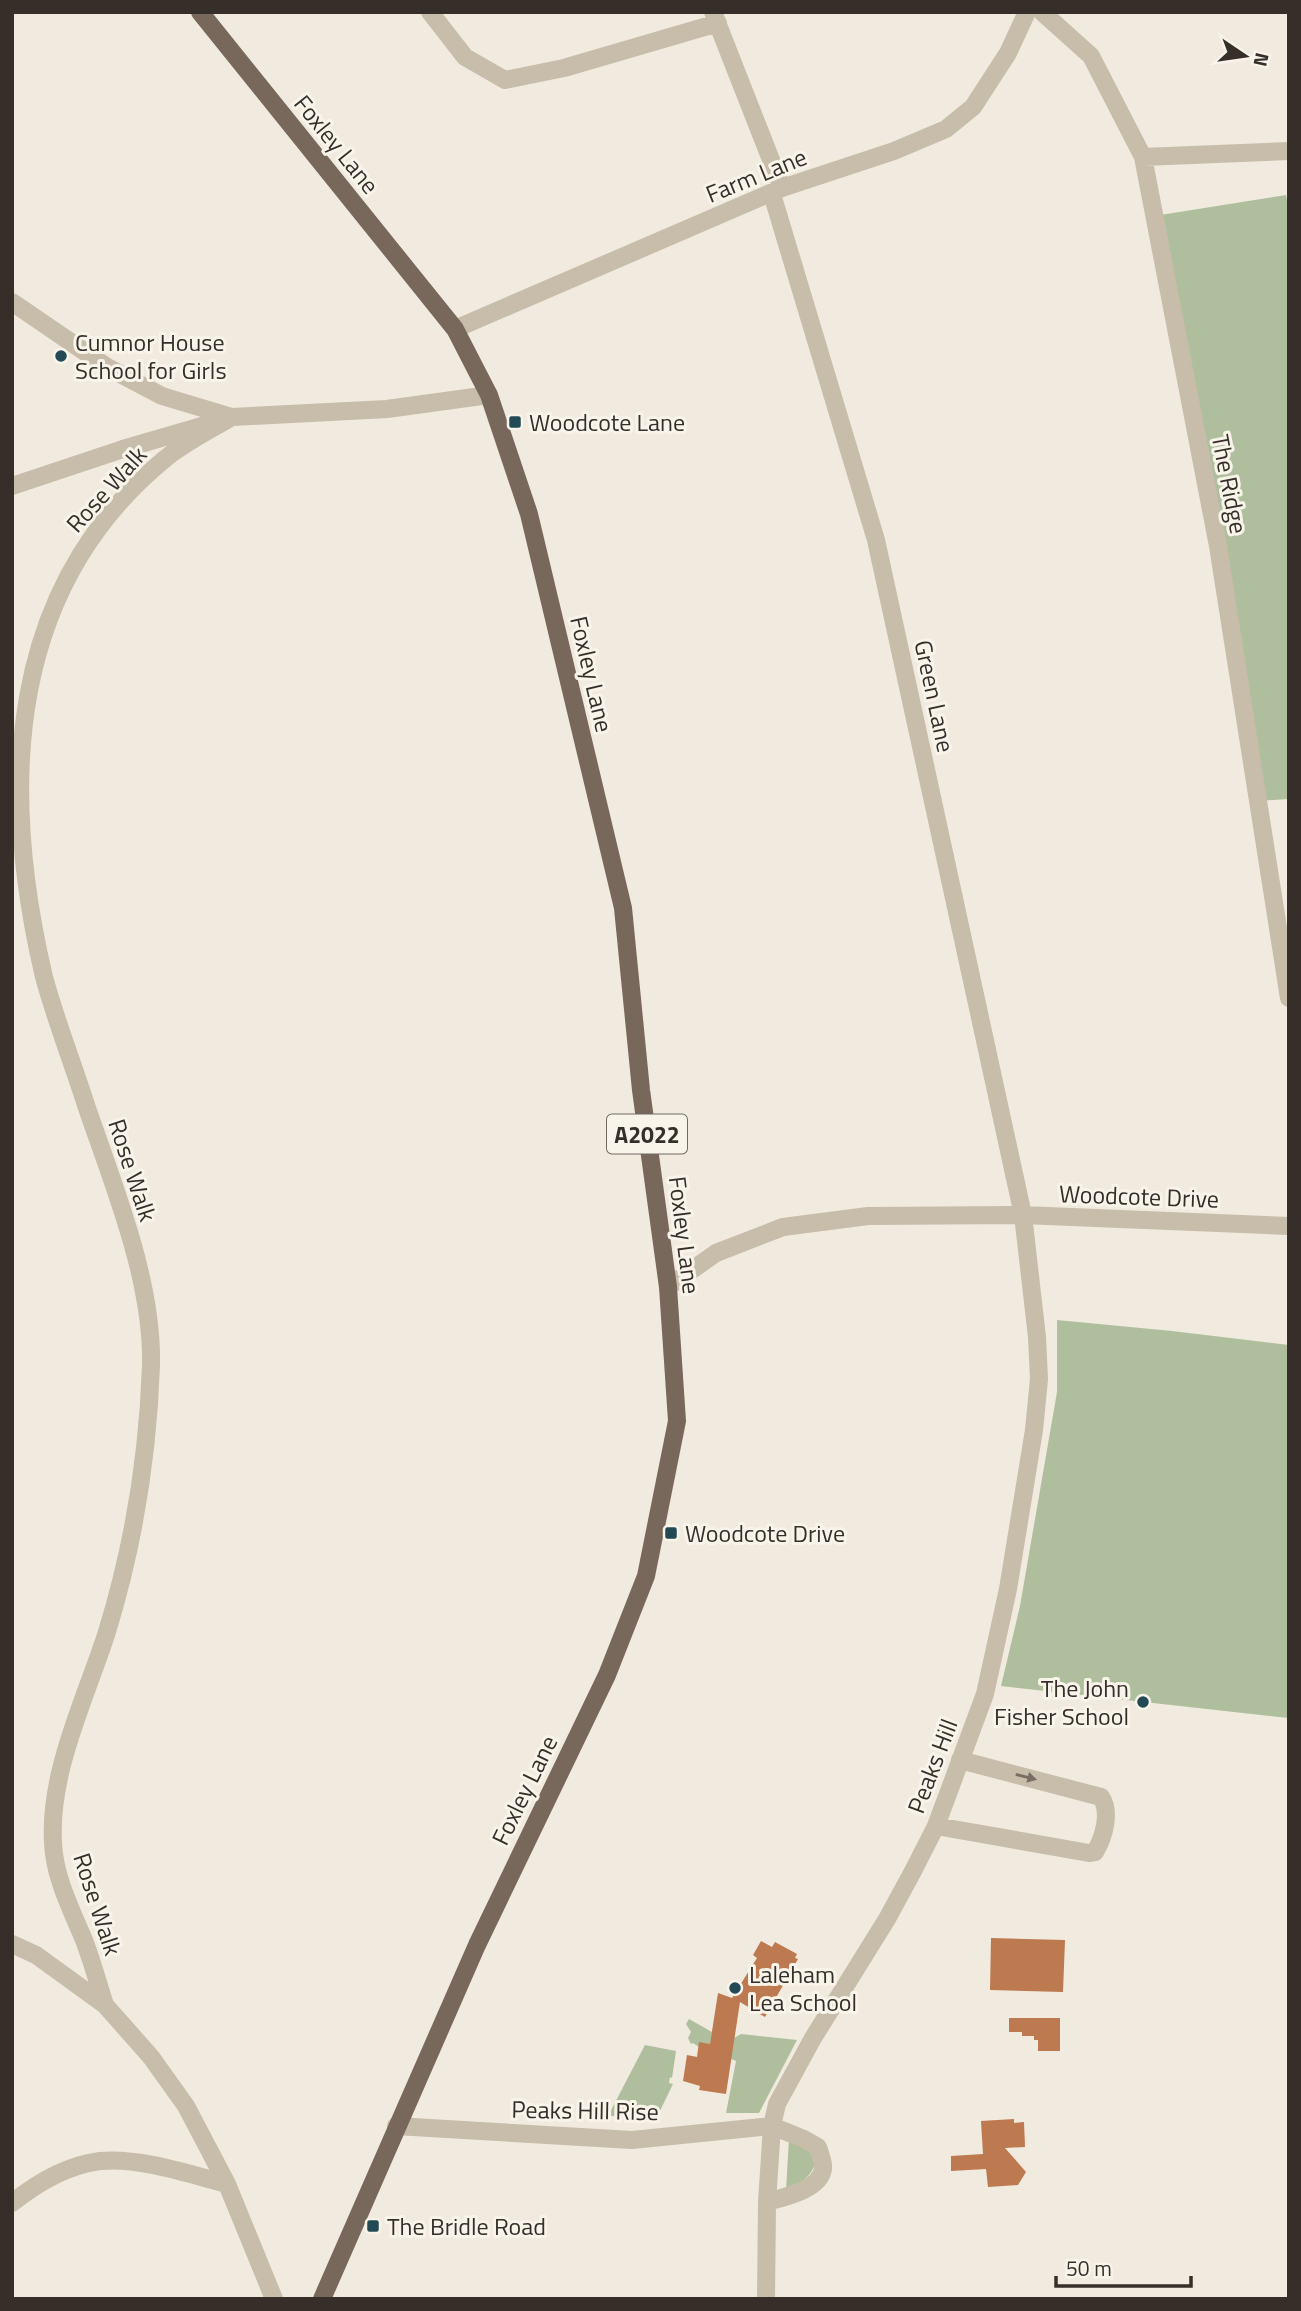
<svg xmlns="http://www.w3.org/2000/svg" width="1301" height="2311" font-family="'Titillium Web',sans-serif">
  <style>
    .green { fill: #afbf9e }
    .building { fill: #bd794f }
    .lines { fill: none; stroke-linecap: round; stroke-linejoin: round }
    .minor { stroke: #c8bcaa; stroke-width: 18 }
    .major { stroke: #77685b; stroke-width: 18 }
    .oneway { fill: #786e63 }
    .poi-dot { fill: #224a54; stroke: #f8f4ea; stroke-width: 2.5 }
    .labels { text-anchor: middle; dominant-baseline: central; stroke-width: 6; stroke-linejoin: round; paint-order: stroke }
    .shield { fill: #f8f4ea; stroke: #706a63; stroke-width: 2 }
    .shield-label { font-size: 23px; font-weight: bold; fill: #362f29 }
    .street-label { font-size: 24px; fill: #362f29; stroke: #f8f4ea }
    .poi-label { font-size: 24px; fill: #362f29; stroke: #f8f4ea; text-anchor: start }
  </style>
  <rect width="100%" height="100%" fill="#f1eade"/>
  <path class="green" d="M1286,195L1289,212V799L1257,801L1154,216Z
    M1057,1320L1172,1331L1289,1345L1288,1718L1001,1686L1020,1606L1057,1392Z
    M689,2019L712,2032L710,2044L699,2047L693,2043L691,2044L688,2038L691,2032L686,2024Z
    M741,2034L797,2040L759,2113H726L736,2061L731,2059L734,2038Z
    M645,2045L676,2051L672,2078L670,2077L669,2083L673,2084L658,2115L608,2116Z
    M789,2138L817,2157C813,2176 803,2182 786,2191Z"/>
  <path class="building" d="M991,1938L1065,1940L1063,1992L990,1990Z
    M761,1941L772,1947L775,1942L797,1954L795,1958L798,1959L765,2017L740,2002L726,2094L699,2090L700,2086L683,2081L687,2055L697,2057L699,2042L710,2044L718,1993L732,1998L757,1958L753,1955Z
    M1009,2018H1060V2051H1038V2040H1034V2036H1022V2032H1009Z
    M1014,2119V2123L1024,2122L1025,2147L1005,2148L1026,2172L1018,2185L988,2187L986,2169L951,2171V2156L983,2154L981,2121Z"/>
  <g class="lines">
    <path class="minor" d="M430,12L465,57L505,80L564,68L718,23
      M713,12L782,188
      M1042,12L1091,56L1143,157L1218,546L1289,998
      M1143,157L1289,151
      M12,302L107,367L162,396L232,417L387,409L489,395
      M455,329L782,188L894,151L946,129L973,107L1008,53L1027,12
      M12,486L123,449L209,424
      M668,1287L716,1253L783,1227L868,1216L1023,1215L1289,1226
      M936,1826L1089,1853L1095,1852C1104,1837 1111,1812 1101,1797L960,1760
      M12,1944L36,1955L105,2005L151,2057L186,2106L227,2184L274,2299
      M105,2005C98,1983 92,1961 84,1940C71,1909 54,1876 53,1842C49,1773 85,1699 106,1635C133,1548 148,1456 151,1365C153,1281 114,1187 87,1108C73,1064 56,1021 44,977C0,790 5,589 166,458C186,442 210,430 232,417
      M396,2126L632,2140L772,2126L804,2139L818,2147C820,2154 824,2162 823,2169C820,2190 784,2197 767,2202
      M12,2203C37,2183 68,2165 100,2161C139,2157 189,2174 227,2184
      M766,2299L767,2202L772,2126L777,2104L813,2038L887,1919L912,1873L936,1826L985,1694L1008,1589L1034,1430L1039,1379L1037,1337L1023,1215L876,540L772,194"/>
    <path class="major" d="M200,12L455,329L489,395L529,514L623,908L641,1090L668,1287L677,1421L646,1576L607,1675L477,1945L322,2299"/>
  </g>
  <defs><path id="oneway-solid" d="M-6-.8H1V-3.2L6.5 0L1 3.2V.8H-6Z" transform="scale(1.75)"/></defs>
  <use class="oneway" href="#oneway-solid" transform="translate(1026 1777) rotate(14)"/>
  <g class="poi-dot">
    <circle cx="61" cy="356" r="7"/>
    <rect x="508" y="415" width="14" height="14" rx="3.5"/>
    <rect x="664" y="1526" width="14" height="14" rx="3.5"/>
    <circle cx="1143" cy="1702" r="7"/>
    <circle cx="735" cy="1988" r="7"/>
    <rect x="366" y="2219" width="14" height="14" rx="3.5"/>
  </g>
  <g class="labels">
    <rect class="shield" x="607" y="1114.5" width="80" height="39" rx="5"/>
    <g class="shield-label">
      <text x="647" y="1134">A2022</text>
    </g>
    <g class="street-label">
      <text transform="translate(337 144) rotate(51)">Foxley Lane</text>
      <text transform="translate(756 175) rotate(-22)">Farm Lane</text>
      <text transform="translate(1230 484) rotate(79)">The Ridge</text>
      <text transform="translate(106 489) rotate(-48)">Rose Walk</text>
      <text transform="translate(592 674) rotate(77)">Foxley Lane</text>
      <text transform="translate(935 696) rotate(78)">Green Lane</text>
      <text transform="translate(133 1170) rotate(72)">Rose Walk</text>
      <text transform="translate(1139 1196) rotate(2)">Woodcote Drive</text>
      <text transform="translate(685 1235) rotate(83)">Foxley Lane</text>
      <text transform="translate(932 1766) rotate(-69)">Peaks Hill</text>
      <text transform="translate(524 1790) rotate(-64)">Foxley Lane</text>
      <text transform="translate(98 1904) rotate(72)">Rose Walk</text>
      <text transform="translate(585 2110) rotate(1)">Peaks Hill Rise</text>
    </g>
    <g class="poi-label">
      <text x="75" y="342">Cumnor House<tspan x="75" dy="28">School for Girls</tspan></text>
      <text x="529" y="422">Woodcote Lane</text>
      <text x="685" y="1533">Woodcote Drive</text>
      <text x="1129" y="1688" text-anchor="end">The John<tspan x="1129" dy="28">Fisher School</tspan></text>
      <text x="749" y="1974">Laleham<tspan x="749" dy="28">Lea School</tspan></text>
      <text x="387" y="2226">The Bridle Road</text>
    </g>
  </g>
  <rect width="1301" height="2311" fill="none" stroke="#362f29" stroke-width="28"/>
  <g transform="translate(1245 56) rotate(103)" stroke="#f8f4ea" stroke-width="5" paint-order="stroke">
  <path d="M0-5L12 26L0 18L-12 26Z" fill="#362f29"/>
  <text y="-10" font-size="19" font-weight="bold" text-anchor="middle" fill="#362f29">N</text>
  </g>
  <path d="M1056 2276v10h135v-10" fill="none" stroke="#362f29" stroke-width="3.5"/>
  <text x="1066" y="2276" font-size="21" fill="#362f29" stroke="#f8f4ea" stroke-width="5" paint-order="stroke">50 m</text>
</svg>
